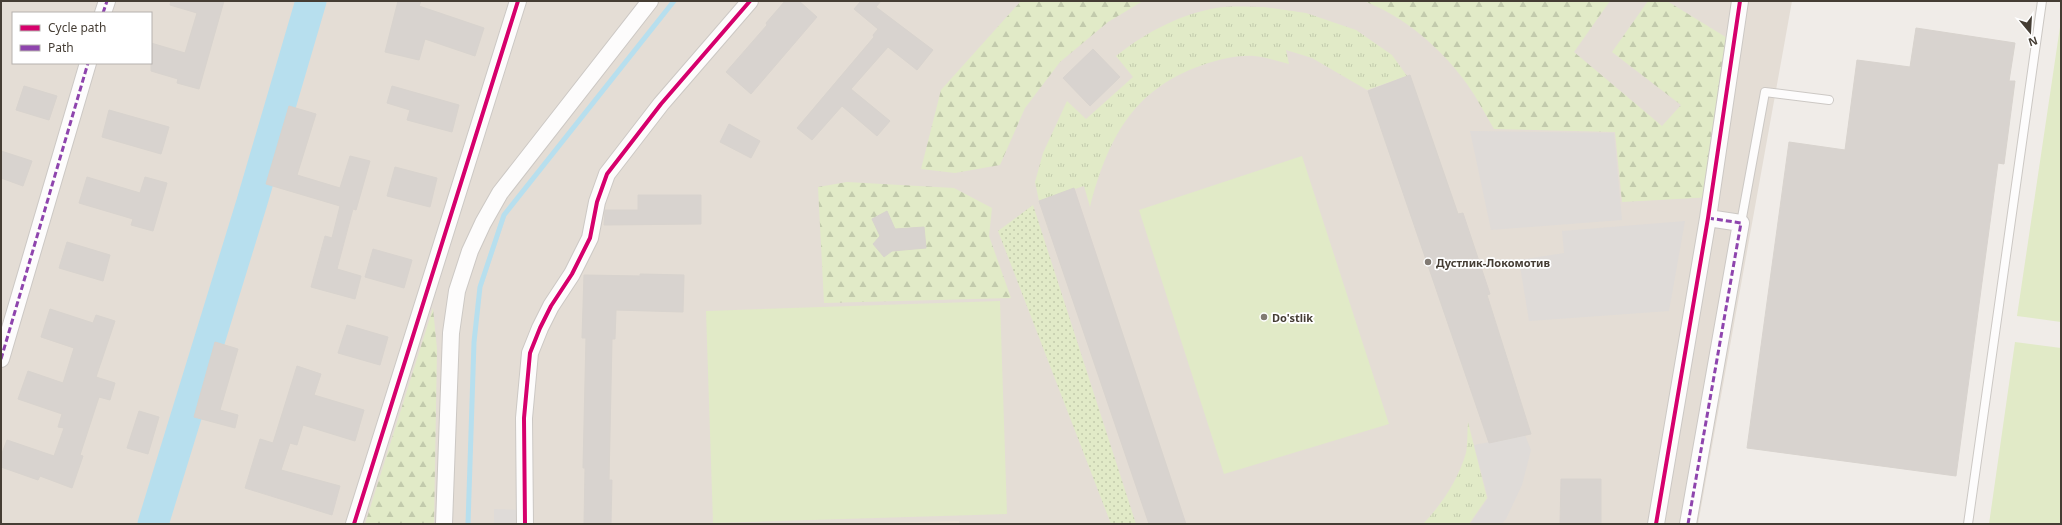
<svg xmlns="http://www.w3.org/2000/svg" width="2062" height="525" font-family="'Noto Sans',sans-serif">
  <style>
    .residential { fill: #e4ddd5; fill-rule: evenodd }
    .education { fill: #ebe2d7 }
    .grass { fill: url(#grass-tufts) }
    .forest { fill: url(#forest-firs) }
    .park { fill: url(#park-dots) }
    .pitch { fill: #e1eac7 }
    .parking { fill: #dfdbd8 }
    .lines { fill: none; stroke-linecap: round; stroke-linejoin: round }
    .stream { stroke: #b7dfee; stroke-width: 5 }
    .river { stroke: #b7dfee; stroke-width: 31 }
    .building { fill: #d8d3cf; stroke: #d8d3ce }
    .lane-casing { stroke: #ccc8c4; stroke-width: 10 }
    .street-casing { stroke: #ccc8c4; stroke-width: 18 }
    .lane { stroke: #fdfcfc; stroke-width: 8 }
    .street { stroke: #fdfcfc; stroke-width: 16 }
    .quiet { stroke: #8e44ad; stroke-width: 3; stroke-dasharray: 6 3; stroke-linecap: butt }
    .cycleway-casing { stroke: #fff; stroke-width: 6 }
    .cycleway { stroke: #d6006c; stroke-width: 4 }
    .poi-dot { fill: #817a73; stroke: #fff; stroke-width: 1.5 }
    .labels { text-anchor: middle; dominant-baseline: central; stroke-width: 3.5; stroke-linejoin: round; paint-order: stroke }
    .poi-label { font-size: 11px; font-weight: bold; fill: #453d34; stroke: #fff; text-anchor: start }
  </style>
  <defs>
    <pattern id="grass-tufts" width="24" height="20" patternUnits="userSpaceOnUse"><rect width="24" height="20" fill="#e1eac7"/><path d="M3 7l-1-3M5 7V3M7 7l1-3M15 17l-1-3M17 17v-4M19 17l1-3" fill="none" stroke="#c2caac"/></pattern>
    <pattern id="forest-firs" width="22" height="20" patternUnits="userSpaceOnUse"><rect width="22" height="20" fill="#e1eac7"/><path d="M5 1l3.5 6h-7zM16 11l3.5 6h-7z" fill="#c2caac"/></pattern>
    <pattern id="park-dots" width="8" height="8" patternUnits="userSpaceOnUse"><rect width="8" height="8" fill="#e1eac7"/><path d="M2 2h.1M6 6h.1" fill="none" stroke="#c2caac" stroke-width="1.8" stroke-linecap="round"/></pattern>
  </defs>
  <rect width="100%" height="100%" fill="#f0ece8"/>
  <path class="residential" d="M1,1H1792L1698,524H1ZM13,13H151V63H13Z"/>
  <path class="education" d="M959,521V524H839Z"/>
  <path class="grass" d="M1264,7L1306,13L1356,30L1392,55L1407,76L1367,90L1312,58L1286,50L1289,64C1278,61 1265,57 1254,56C1236,55 1217,60 1200,66C1132,90 1107,141 1090,207L1084,186L1039,201L1035,182L1043,153L1067,101L1086,119L1133,77L1116,56C1144,34 1176,16 1211,9C1228,5 1247,7 1264,7Z
    M1468,422L1487,498L1469,524H1423C1442,504 1458,480 1466,453C1468,443 1467,432 1468,422Z"/>
  <path class="forest" d="M1021,1H1143L1108,22L1060,62L1025,108L1000,165L955,173L921,169L941,90Z
    M1364,1H1610L1574,52L1662,126L1681,105L1612,52L1648,1H1667L1737,44L1714,197L1622,202L1615,132L1494,129C1485,114 1477,98 1467,84C1441,48 1405,17 1364,1Z
    M847,182L954,188L992,208L989,236L1011,298L824,303L818,187Z
    M433,308L437,349L434,524H365Z"/>
  <path class="park" d="M1033,205L1136,524H1111L998,231Z"/>
  <path class="pitch" d="M2060,27H2061V322L2017,316Z
    M1302,156L1389,424L1224,474L1139,210Z
    M1000,301L1007,514L713,523L706,311Z
    M2015,342L2061,348V524H1989Z"/>
  <path class="parking" d="M1470,131L1614,133L1622,220L1491,230Z
    M1685,221L1669,311L1529,321L1519,260L1564,253L1562,231Z
    M1525,435L1531,450L1522,485L1506,519L1502,524H1470L1488,498L1474,445Z
    M494,509L526,510L525,524H494Z"/>
  <g class="lines">
    <path class="stream" d="M468,524L474,342L480,287L504,215L674,1"/>
    <path class="river" d="M153,524L252,202L311,1"/>
  </g>
  <path class="building" d="M171,1H224L199,89L177,83L178,79L151,71V43L185,53L197,13L170,5Z
    M398,1H421L419,6L484,28L475,56L425,39L419,60L385,52Z
    M785,1H799L817,17L751,94L726,72L767,25L766,23Z
    M861,1H881L876,7L933,50L917,70L888,47L851,89L890,121L877,136L842,106L812,140L797,128L874,37L873,35L878,29L854,9Z
    M1916,28L2015,43L2009,81H2015L2004,164L1998,163L1956,476L1747,448L1789,142L1845,150L1857,60L1910,67Z
    M1093,49L1120,77L1090,106L1063,78Z
    M1410,75L1458,214L1463,213L1490,294L1487,295L1531,434L1489,443L1368,91Z
    M24,86L57,96L49,120L16,110Z
    M392,86L459,105L452,132L407,120L410,110L387,103Z
    M289,106L316,114L297,175L340,188L350,156L370,161L356,210L353,209L337,269L361,276L355,299L311,287L325,236L332,238L340,206L266,184Z
    M109,110L169,127L161,154L102,137Z
    M729,124L760,141L751,158L720,142Z
    M1,151L32,161L23,186L1,178Z
    M395,167L437,178L430,207L387,196Z
    M87,177L140,193L145,177L167,183L153,231L131,225L133,219L79,203Z
    M1074,188L1186,524H1149L1039,201Z
    M638,195H701V224L604,225L605,210H638Z
    M887,211L895,229L924,227L926,248L892,251L884,257L873,244L880,236L872,219Z
    M67,242L110,255L103,281L59,268Z
    M373,249L412,260L404,288L365,277Z
    M640,274L684,275L683,312L616,310L615,339H612L609,480H612L611,524H584L585,468H583L586,338H582L584,275L640,276Z
    M50,309L93,323L96,315L115,321L96,377L115,383L110,400L99,397L80,455L83,456L72,488L40,476L38,480L1,467V456L7,440L54,456L64,428L58,427L62,414L18,399L28,371L63,383L74,348L41,337Z
    M347,325L388,337L380,365L338,353Z
    M215,342L238,349L220,410L238,415L235,428L194,417Z
    M297,366L321,374L314,395L364,410L355,441L303,425L297,445L290,443L281,470L340,486L332,515L245,488L260,439L273,443Z
    M139,411L159,417L148,454L127,448Z
    M1561,479H1601V524H1560Z"/>
  <g class="lines">
    <g class="lane-casing">
      <path id="lane" d="M1741,223L1765,92L1829,100
        M1968,524L2042,1"/>
    </g>
    <g class="street-casing">
      <path id="street" d="M103,13L107,1
        M1,359L88,63
        M354,524L518,1
        M444,524L451,333L457,291L470,251L483,223L500,193L650,1
        M525,524L524,418L530,353L540,328L551,306L572,274L590,238L597,202L607,174L661,104L750,1
        M1656,524L1708,218L1740,1
        M1688,524L1741,223L1708,218"/>
    </g>
    <use href="#lane" class="lane"/>
    <use href="#street" class="street"/>
    <path class="quiet" d="M103,13L107,1
      M1,359L88,63
      M1688,524L1741,223L1708,218"/>
    <g class="cycleway-casing">
      <path id="cycleway" d="M354,524L518,1
        M525,524L524,418L530,353L540,328L551,306L572,274L590,238L597,202L607,174L661,104L750,1
        M1656,524L1708,218L1740,1"/>
    </g>
    <use href="#cycleway" class="cycleway"/>
  </g>
  <g class="poi-dot">
    <circle cx="1428" cy="262" r="4"/>
    <circle cx="1264" cy="317" r="4"/>
  </g>
  <g class="labels">
    <g class="poi-label">
      <text x="1436" y="262">Дустлик-Локомотив</text>
      <text x="1272" y="317">Do'stlik</text>
    </g>
  </g>
  <rect width="2062" height="525" fill="none" stroke="#453d34" stroke-width="4"/>
  <rect x="12" y="12" width="140" height="52" fill="#ffffff" stroke="#b5b1ae"/>
  <rect x="20" y="25" width="20" height="6" fill="#d6006c" stroke="#b5b1ae"/>
  <text x="48" y="32" font-size="12" fill="#453d34">Cycle path</text>
  <rect x="20" y="45" width="20" height="6" fill="#8e44ad" stroke="#b5b1ae"/>
  <text x="48" y="52" font-size="12" fill="#453d34">Path</text>
  <g transform="translate(2030 32) rotate(162)" stroke="#ffffff" stroke-width="3" paint-order="stroke">
  <path d="M0-3L7 15L0 10L-7 15Z" fill="#453d34"/>
  <text y="-6" font-size="11" font-weight="bold" text-anchor="middle" fill="#453d34">N</text>
  </g>
</svg>
